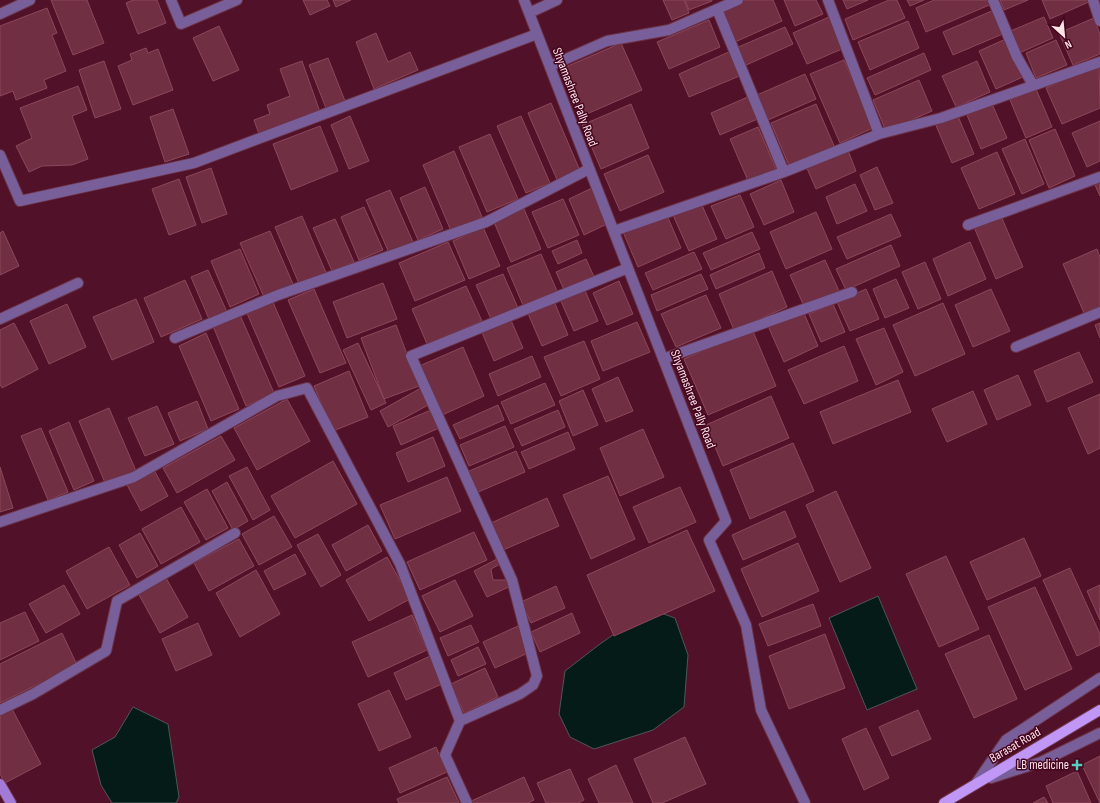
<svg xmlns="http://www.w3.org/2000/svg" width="1100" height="803" font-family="'Sofia Sans Condensed',sans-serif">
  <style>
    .water { fill: #051b18; stroke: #4f5756 }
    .building { fill: #702f43; stroke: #8d485b }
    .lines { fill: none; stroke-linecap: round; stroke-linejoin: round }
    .street-casing { stroke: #6c3347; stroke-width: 12 }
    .secondary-casing { stroke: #6c3347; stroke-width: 12 }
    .primary-casing { stroke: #6c3347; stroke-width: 12 }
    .street { stroke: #795f9a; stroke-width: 10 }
    .secondary { stroke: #a47ad8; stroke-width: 10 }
    .primary { stroke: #c096f7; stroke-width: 10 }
    .poi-dot { fill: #59cebe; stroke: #45051e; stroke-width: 1.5 }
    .labels { text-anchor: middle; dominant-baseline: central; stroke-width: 3; stroke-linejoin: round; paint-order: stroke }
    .street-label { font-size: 13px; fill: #fce3e8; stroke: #45051e }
    .poi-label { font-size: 13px; fill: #fce3e8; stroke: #45051e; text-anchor: end }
  </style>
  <rect width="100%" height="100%" fill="#511128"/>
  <path class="water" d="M878,596L917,689L867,710L829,618Z
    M650,609L675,618L688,655L684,707L653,730L594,749L570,737L559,714L565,671L600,644Z
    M133,707L168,724L179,797L176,803H112L101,785L92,750L115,737Z"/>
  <path class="building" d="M51,0H87L104,43L73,55Z
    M133,0H157L166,23L138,34L126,3Z
    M303,0H327L330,6L310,15Z
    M333,0H351L336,7Z
    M663,0H684L689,13L672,20Z
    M685,0H712V1L689,10Z
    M743,0H773L782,21L735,42L722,9Z
    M784,0H816L823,14L795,26Z
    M843,0H868L847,9Z
    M889,0H897L905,18L853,40L845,19Z
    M907,0H924L910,6Z
    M934,0H992L994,3L926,32L916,8Z
    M1000,0H1028L1004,10Z
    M1042,0H1091V1L1050,19Z
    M47,8L57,33L52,35L66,71L44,80L47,88L16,100L13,91L0,96V26Z
    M994,10L1005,33L953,55L943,32Z
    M829,17L842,49L807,64L793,33Z
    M1044,17L1053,38L1017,54L1008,32Z
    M1094,18L1100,34V54L1073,65L1059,33Z
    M709,20L720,47L669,69L657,42Z
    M908,21L919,48L870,70L858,42Z
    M219,26L239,70L213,81L193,38Z
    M785,27L793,44L744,66L736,48Z
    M376,33L388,62L410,52L418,70L374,89L356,42Z
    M1008,38L1025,76L996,89L979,51Z
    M1056,40L1067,65L1036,78L1026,53Z
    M621,43L642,90L582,116L561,69Z
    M146,48L148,53L158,49L173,90L133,105L118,66L132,60L130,54Z
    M731,51L742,75L689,97L679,74Z
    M924,53L931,70L875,95L867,78Z
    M328,58L345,101L326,108L309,65Z
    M844,60L873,128L840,143L810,74Z
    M104,61L121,109L95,118L79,70Z
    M302,61L320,112L259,134L254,120L270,114L267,105L290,96L280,69Z
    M977,61L990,92L956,107L942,76Z
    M1099,64L1100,108L1062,124L1046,88Z
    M805,74L816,99L768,120L757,95Z
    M919,80L932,111L886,131L873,100Z
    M78,86L87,110L72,116L88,159L72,165L42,166L29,172L16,146L32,138L20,108Z
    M1036,89L1052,127L1026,138L1010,100Z
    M750,96L760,118L720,135L711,113Z
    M551,103L581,173L558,182L528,113Z
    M631,104L649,148L601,169L582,125Z
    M816,104L835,148L790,168L771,123Z
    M992,104L1007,138L981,149L967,115Z
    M173,109L189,154L165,162L150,117Z
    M957,114L974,154L952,163L935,123Z
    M350,116L369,161L349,169L331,125Z
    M521,116L550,183L526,193L497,126Z
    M1100,121V161L1087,167L1072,133Z
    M320,126L338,171L291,190L273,144Z
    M758,127L777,171L749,183L730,139Z
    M1055,129L1075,176L1049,188L1029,140Z
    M490,134L518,199L487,212L459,147Z
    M1025,139L1044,184L1022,194L1002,149Z
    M847,148L856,171L816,189L806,166Z
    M454,151L482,217L451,231L423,165Z
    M997,152L1015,194L979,209L961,168Z
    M648,155L664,192L620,211L604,174Z
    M877,167L893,203L875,210L860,175Z
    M211,168L227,214L202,223L186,177Z
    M179,179L196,225L169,235L152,189Z
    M781,180L794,212L764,225L750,194Z
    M1100,183V196L1095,185Z
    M855,184L867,211L837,224L826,197Z
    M425,187L443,229L418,240L400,198Z
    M592,188L607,224L584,235L569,199Z
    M390,190L413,242L389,253L366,200Z
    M740,195L754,227L726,239L711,206Z
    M563,199L579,235L548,248L532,212Z
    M701,203L717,239L689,251L673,215Z
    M364,207L383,250L359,260L341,217Z
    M524,209L541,249L511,262L494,222Z
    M816,212L832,249L786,269L770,232Z
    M666,213L681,248L638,267L623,232Z
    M891,214L901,236L847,259L837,237Z
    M302,216L327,275L300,286L275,227Z
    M1001,216L1023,267L996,279L974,227Z
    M335,219L354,262L332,271L313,228Z
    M483,227L500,266L469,279L453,241Z
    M3,231L19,266L0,275V233Z
    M270,231L293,284L264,297L240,243Z
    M752,232L760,249L711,270L703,253Z
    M577,240L582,253L558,264L552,251Z
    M448,242L465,280L415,301L399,263Z
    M970,242L986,279L948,296L933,259Z
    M891,245L900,266L846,290L836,269Z
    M240,249L259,294L230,307L211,261Z
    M1097,249L1100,257V306L1084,313L1063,264Z
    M694,252L702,269L653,290L645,273Z
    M759,253L765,268L716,289L710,275Z
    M541,254L557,291L523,305L507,268Z
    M586,259L595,279L565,292L556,272Z
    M825,260L839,291L804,306L790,275Z
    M925,262L941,299L918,309L902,272Z
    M208,270L227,312L209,319L191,277Z
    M772,271L787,307L734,330L719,294Z
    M503,274L518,308L491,319L476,285Z
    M701,274L708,289L657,311L651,295Z
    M896,279L909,308L885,318L873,289Z
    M185,280L202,319L161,337L144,298Z
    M619,281L633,314L607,325L593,293Z
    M383,283L397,319L347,338L333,302Z
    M466,286L482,321L427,344L412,309Z
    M584,288L598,321L574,331L560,299Z
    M314,289L346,363L320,373L288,300Z
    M866,289L879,319L850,331L837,302Z
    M991,289L1010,331L973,347L955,305Z
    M706,295L721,328L676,347L661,314Z
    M136,299L154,342L112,360L93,317Z
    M553,299L568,335L542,346L527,311Z
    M272,300L305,376L279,387L246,311Z
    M943,303L965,354L915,376L893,325Z
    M67,304L86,347L49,364L30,321Z
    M833,304L845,332L821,342L809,314Z
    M803,311L818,346L784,362L768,326Z
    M240,315L274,393L246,406L213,326Z
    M510,318L523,348L494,361L481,330Z
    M637,322L650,352L603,371L591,341Z
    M14,323L38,369L2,388L0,384V330Z
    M1100,323V338L1095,325Z
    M396,325L419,386L384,399L361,338Z
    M884,328L903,372L876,385L856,339Z
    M752,329L776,386L708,415L684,359Z
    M206,333L239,409L211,421L179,346Z
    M584,341L600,379L561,396L544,357Z
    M358,343L386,403L371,410L343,350Z
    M844,346L858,381L804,404L788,370Z
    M463,347L484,396L438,417L417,367Z
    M1079,352L1093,382L1047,402L1034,371Z
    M532,356L541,377L498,396L489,374Z
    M349,371L368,417L333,431L314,386Z
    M1018,375L1031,405L997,420L984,390Z
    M618,377L633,411L606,422L592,389Z
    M898,380L911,412L833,444L820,412Z
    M545,383L555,405L511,424L501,402Z
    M421,388L430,404L388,427L380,411Z
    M583,390L598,425L573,436L559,401Z
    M973,391L987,424L947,442L932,409Z
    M1100,394V448L1088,454L1068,408Z
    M771,396L789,438L723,466L706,425Z
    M287,399L310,441L257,470L234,428Z
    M197,401L208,429L180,441L168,413Z
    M498,405L504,420L460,439L453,425Z
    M157,406L174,444L145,456L128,418Z
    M109,408L136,471L106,485L79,421Z
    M431,410L439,428L401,445L393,426Z
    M558,410L565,427L522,446L514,429Z
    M69,422L94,481L74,490L49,431Z
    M505,426L514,447L469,466L460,445Z
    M41,428L68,492L48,500L21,436Z
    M643,429L664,477L620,496L600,448Z
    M568,432L575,449L529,469L521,452Z
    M221,436L235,460L177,493L163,468Z
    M433,437L445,466L408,482L396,453Z
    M793,443L814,491L750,519L730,470Z
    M516,451L525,472L476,493L467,472Z
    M333,461L357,504L295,538L271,496Z
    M0,467L13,508L0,512Z
    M247,467L270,510L253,520L229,476Z
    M153,468L168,496L141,511L126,483Z
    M608,476L635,539L591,559L563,495Z
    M447,477L461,511L395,539L380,505Z
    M227,482L248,521L233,530L212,491Z
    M680,487L696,522L649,543L633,507Z
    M207,489L228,528L206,540L184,502Z
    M836,491L871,568L840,582L806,505Z
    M547,498L559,526L503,550L491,523Z
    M181,507L200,542L161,564L142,529Z
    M785,511L796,537L743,560L732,535Z
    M274,516L292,547L259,565L242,534Z
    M368,525L382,551L346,571L332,545Z
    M687,530L715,591L614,636L587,575Z
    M474,532L487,560L420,590L407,562Z
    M140,533L158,566L137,578L119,545Z
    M318,534L341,575L321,587L297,545Z
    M1024,538L1041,576L987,600L970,562Z
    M239,539L254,566L209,591L194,563Z
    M798,543L819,591L762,617L741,569Z
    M109,547L130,585L87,609L66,571Z
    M295,554L306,574L274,590L264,571Z
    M946,556L979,629L939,647L906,574Z
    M387,557L410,599L369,621L346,580Z
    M497,559L500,564L491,569L493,580H508L511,586L487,597L474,571Z
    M1070,568L1100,634V645L1077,656L1043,580Z
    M256,570L280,614L240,637L216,593Z
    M166,578L188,617L160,633L138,593Z
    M455,580L473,616L440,632L422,596Z
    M64,585L80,614L46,633L29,604Z
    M1100,585V620L1087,591Z
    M556,586L565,608L531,623L521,602Z
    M1035,587L1072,669L1025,690L988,607Z
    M813,604L821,626L768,646L759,624Z
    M25,612L39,641L0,660V623Z
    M572,613L580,633L540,652L531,632Z
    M412,615L427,650L368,677L352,642Z
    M198,623L212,655L176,671L162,639Z
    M471,625L479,642L448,656L440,638Z
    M518,626L530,652L495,668L483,642Z
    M62,633L77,665L0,703V664Z
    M825,634L845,688L789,709L769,656Z
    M989,635L1017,699L974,718L945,654Z
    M478,647L486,664L458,676L451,660Z
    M430,656L442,684L406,700L394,673Z
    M485,668L498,697L464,713L451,684Z
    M389,690L411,737L379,751L358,704Z
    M11,707L41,764L5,783L0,774V713Z
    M918,710L931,739L892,756L879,727Z
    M866,728L889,778L864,790L842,739Z
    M685,737L706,784L662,803H653L634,759Z
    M436,747L447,772L400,793L389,768Z
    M1100,756V803L1082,765Z
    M616,765L633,803H599L588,779Z
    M570,769L584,800L578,803H546L537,783Z
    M1077,771L1091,803H1053L1046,786Z
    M447,777L459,803H399L397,799Z
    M524,777L534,800L528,803H470L469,802Z
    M1044,797L1048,803H1033Z"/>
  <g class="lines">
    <g class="street-casing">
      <path id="street" d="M171,0L181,24L237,0
        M524,0L726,521L709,540L746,625L761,710L805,803
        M828,0L879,134
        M993,0L1017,57L1033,85
        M1093,0L1100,21
        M717,9L784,172
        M529,13L557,0
        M0,14L30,0
        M550,66L607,41L669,30L738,0
        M0,155L20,201L194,163L537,34
        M968,225L1100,177
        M614,231L784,172L879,134L941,118L1100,62
        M0,319L78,283
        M175,338L278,295L486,222L589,169
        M1016,347L1100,312
        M663,359L852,292
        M0,522L134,477L277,396L307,388L400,564L460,721L445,755L467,803
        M0,710L33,694L106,651L117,601L235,533
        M460,721L520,694L533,685L537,676L512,580L411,356L628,268
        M991,778L1041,762L1100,733
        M977,782L1006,740L1100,678"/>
    </g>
    <g class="secondary-casing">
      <path id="secondary" d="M0,784L11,803"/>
    </g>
    <g class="primary-casing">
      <path id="primary" d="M944,803L1100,710"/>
    </g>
    <use href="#street" class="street"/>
    <use href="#secondary" class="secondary"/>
    <use href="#primary" class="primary"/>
  </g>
  <path class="poi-dot" d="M1075 759h4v4h4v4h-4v4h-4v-4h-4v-4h4z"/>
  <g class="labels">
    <g class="street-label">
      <text transform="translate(575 97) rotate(69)">Shyamashree Pally Road</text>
      <text transform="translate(693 399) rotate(69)">Shyamashree Pally Road</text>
      <text transform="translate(1015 745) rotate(-30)">Barasat Road</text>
    </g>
    <g class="poi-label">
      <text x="1069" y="765">LB medicine</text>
    </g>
  </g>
  <g transform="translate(1064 36) rotate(153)" stroke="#45051e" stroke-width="3" paint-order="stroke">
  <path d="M0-3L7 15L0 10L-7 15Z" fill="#fce3e8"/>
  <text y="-6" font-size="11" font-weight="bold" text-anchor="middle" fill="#fce3e8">N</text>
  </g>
</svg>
